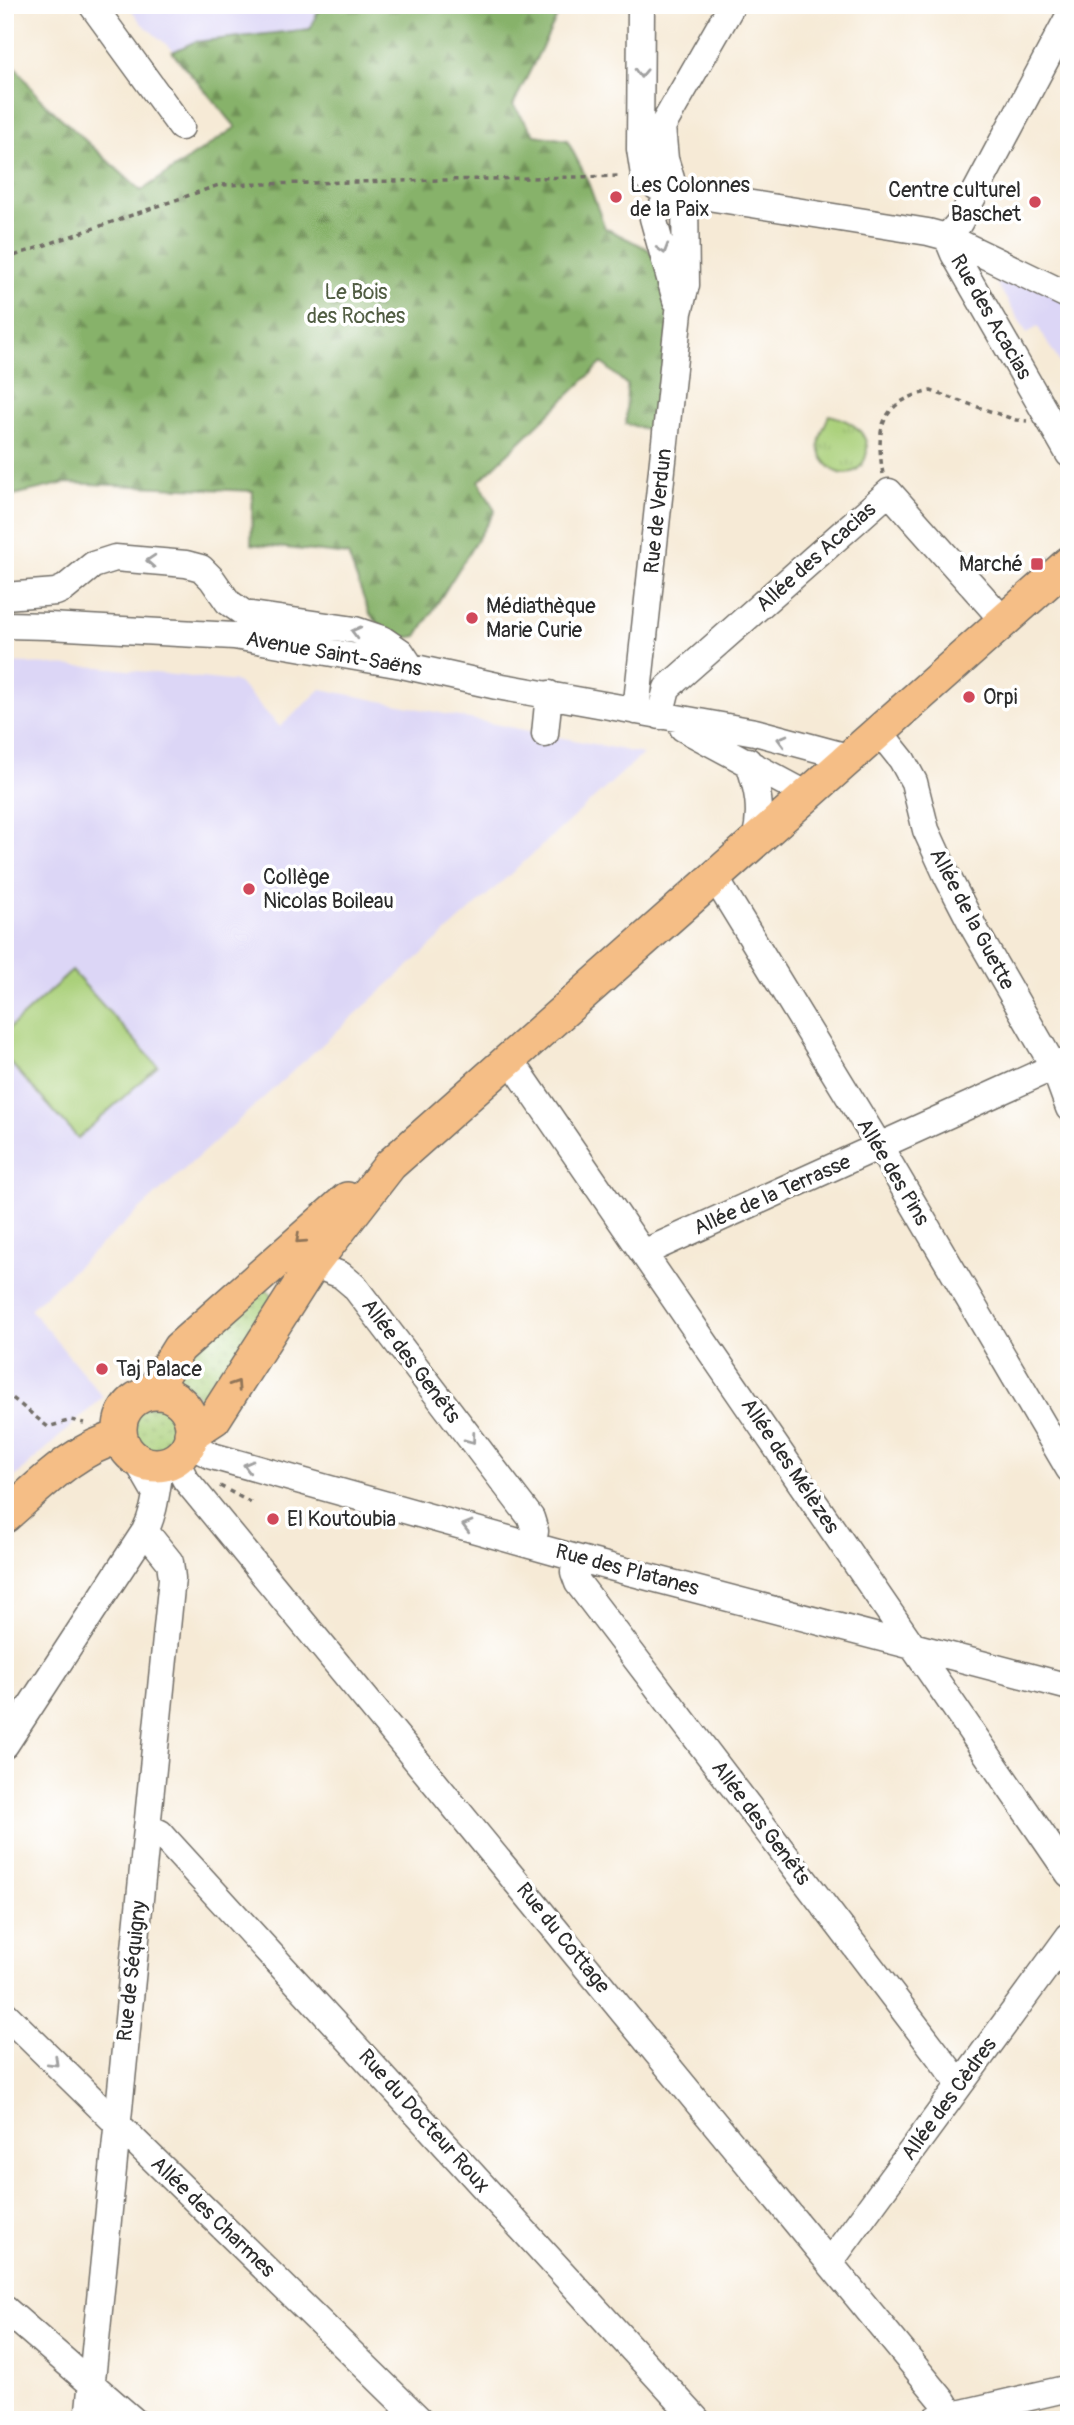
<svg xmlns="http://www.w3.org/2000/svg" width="1074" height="2425" font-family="Pangolin,sans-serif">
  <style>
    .built { fill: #dcd6f6 }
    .grass { fill: url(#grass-dots); stroke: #6a7e52; stroke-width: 2 }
    .forest { fill: url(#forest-firs); stroke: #596e4a; stroke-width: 2 }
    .park { fill: url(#park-tufts); stroke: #6a7e52; stroke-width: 2 }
    .pitch { fill: #aad07a; stroke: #6a7e52; stroke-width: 2 }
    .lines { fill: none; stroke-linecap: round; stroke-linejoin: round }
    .minor-casing { stroke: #726e67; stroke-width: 29 }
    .major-casing { stroke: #726e67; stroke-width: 36 }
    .path { stroke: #726e67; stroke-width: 3.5; stroke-dasharray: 5 5; stroke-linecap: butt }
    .minor { stroke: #fff; stroke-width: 26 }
    .major { stroke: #f5be86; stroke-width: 33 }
    .oneway { stroke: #a0a0a0 }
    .oneway2 { stroke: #907458 }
    .poi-dot { fill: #d1495b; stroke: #fff; stroke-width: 2.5 }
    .labels { text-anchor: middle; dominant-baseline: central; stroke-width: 7; stroke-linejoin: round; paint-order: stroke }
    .poi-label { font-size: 21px; fill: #2b2b2b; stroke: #fff; text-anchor: start }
    .park-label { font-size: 21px; fill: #515d43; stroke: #fff }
    .street-label { font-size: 21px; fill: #2b2b2b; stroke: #fff }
  </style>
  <defs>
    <pattern id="grass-dots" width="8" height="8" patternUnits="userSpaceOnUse" patternTransform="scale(1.75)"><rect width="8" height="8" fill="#aad07a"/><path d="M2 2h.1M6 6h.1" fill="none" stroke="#92b36a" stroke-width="1.8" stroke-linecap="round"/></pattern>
    <pattern id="forest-firs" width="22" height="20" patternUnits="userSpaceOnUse" patternTransform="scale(1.75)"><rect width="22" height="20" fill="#87b26a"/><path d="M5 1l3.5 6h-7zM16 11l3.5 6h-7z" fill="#6f9157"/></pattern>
    <pattern id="park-tufts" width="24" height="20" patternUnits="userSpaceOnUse" patternTransform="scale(1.75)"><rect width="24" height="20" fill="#aad07a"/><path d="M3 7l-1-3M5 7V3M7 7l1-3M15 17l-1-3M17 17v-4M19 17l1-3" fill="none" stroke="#92b36a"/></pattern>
  </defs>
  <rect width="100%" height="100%" fill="#fff"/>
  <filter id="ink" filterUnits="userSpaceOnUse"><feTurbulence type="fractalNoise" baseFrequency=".0143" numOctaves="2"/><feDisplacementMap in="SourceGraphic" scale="14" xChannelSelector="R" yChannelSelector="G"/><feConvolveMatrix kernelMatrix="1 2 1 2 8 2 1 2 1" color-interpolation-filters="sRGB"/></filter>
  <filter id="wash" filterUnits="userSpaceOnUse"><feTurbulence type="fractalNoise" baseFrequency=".00686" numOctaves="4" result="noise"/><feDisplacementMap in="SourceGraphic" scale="28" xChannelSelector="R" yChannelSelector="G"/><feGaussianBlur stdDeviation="1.57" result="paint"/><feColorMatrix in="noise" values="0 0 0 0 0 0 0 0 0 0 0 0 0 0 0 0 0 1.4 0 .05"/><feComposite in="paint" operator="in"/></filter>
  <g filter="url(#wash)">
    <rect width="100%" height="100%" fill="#f6ead6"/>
    <path class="built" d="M128,5H406L252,116L141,23Z
      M1008,268L1069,300V378L1038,327L1027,333L993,277Z
      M5,663L100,667L238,682L280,727L321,689L643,754L30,1309L103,1397L5,1486Z"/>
    <path class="grass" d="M265,1288L275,1298L206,1408C198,1395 190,1385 176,1378L190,1352Z
      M132 1429a23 23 0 1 1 46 0a23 23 0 1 1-46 0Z"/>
    <path class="forest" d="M321,5H563L513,105L535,135L567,140L586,177L605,228L648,249L668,280L672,306L654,431L626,424L627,385L602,363L479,481L495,511L417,636L393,640L369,613L348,555L251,544L253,491L65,483L5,497V53L40,99L141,191L236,127L172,52L194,42L310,29Z"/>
    <path class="park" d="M829,415C900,432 855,498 827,464C812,447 822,433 829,415Z"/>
    <path class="pitch" d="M72,971L158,1066L78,1138L5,1057V1032Z"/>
  </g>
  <g filter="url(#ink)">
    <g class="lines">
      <g class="minor-casing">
        <path id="minor" d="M92,5L181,127
          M641,5L640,149L644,175L657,187L685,195L708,197L928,232L947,237L954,254L1069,454
          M1069,16L959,223L947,237L1069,296
          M675,192L665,159L662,127L732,5
          M675,192L653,218L676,300
          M5,596L56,592L65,588L93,565L115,558L186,564L201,568L212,579L228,602L245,614L355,630L382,639L401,652L411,667
          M5,625L49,626L234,636L402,665L497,686L755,732L848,757
          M636,711L679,312L686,285L685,195
          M660,716L667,688L889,492L1003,620
          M683,728L806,794
          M878,730L902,760L914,782L926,830L947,876L975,930L1054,1067L1069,1108
          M545,734L549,694
          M748,761C758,788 763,812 755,840
          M714,876L884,1154L1069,1469
          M510,1059L1069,1874
          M643,1253L1069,1060
          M313,1264L341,1275L354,1286L531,1518L535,1531L533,1544
          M188,1444L212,1456L576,1558L1069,1687
          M136,1459L155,1492
          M175,1459L185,1479L943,2401L953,2417
          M576,1558L574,1572L578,1583L960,2084
          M5,1745L145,1531C156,1510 156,1488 161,1465
          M147,1827L160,1833L168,1842L697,2420
          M5,2014L420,2420
          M830,2262L1069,1936
          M5,2309L133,2420
          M936,2419L1069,2388
          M88,2420L172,1578L170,1562L145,1531"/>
      </g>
      <g class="major-casing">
        <path id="major" d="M151,1393L179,1348L347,1199
          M120 1429a36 36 0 1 1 72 0a36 36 0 1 1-72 0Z
          M191,1434L214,1419L313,1264L390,1165L1069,563
          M5,1516C41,1485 74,1449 120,1437"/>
      </g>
      <path class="path" d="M5,259L219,185L621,176
        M883,474C875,428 881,401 931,391L1016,420L1027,421
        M5,1392L48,1427L71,1420L84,1423
        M220,1486L255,1505"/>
      <use href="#minor" class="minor"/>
      <use href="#major" class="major"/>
    </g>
    <defs><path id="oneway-chevron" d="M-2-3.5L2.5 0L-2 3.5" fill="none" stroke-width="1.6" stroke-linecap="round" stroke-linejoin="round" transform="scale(1.75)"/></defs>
    <g class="oneway">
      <use href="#oneway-chevron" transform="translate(641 73) rotate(92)"/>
      <use href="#oneway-chevron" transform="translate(663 249) rotate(73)"/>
      <use href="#oneway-chevron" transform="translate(151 561) rotate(-176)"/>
      <use href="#oneway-chevron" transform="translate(356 632) rotate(-166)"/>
      <use href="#oneway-chevron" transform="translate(782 740) rotate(-165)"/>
      <use href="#oneway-chevron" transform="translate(471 1439) rotate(53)"/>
      <use href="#oneway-chevron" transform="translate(248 1466) rotate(-165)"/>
      <use href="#oneway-chevron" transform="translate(467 1526) rotate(-165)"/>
      <use href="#oneway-chevron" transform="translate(54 2062) rotate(44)"/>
    </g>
    <g class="oneway2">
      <use href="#oneway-chevron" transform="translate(300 1239) rotate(138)"/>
      <use href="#oneway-chevron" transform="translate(236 1385) rotate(-57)"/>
    </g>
  </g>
  <g class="poi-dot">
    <circle cx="616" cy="197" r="7"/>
    <circle cx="1035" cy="202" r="7"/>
    <rect x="1030" y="557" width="14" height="14" rx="3.5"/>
    <circle cx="472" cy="618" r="7"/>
    <circle cx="969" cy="697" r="7"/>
    <circle cx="249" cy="889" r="7"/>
    <circle cx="102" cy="1369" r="7"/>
    <circle cx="273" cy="1519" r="7"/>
  </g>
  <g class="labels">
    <g class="poi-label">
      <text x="630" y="185">Les Colonnes<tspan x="630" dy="24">de la Paix</tspan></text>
      <text x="1021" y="190" text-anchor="end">Centre culturel<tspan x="1021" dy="24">Baschet</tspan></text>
      <text x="1023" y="564" text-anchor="end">Marché</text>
      <text x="486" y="606">Médiathèque<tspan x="486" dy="24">Marie Curie</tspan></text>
      <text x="983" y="697">Orpi</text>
      <text x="263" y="877">Collège<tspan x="263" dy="24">Nicolas Boileau</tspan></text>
      <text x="116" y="1369">Taj Palace</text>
      <text x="287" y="1519">El Koutoubia</text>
    </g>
    <g class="park-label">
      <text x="356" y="292">Le Bois<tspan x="356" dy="24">des Roches</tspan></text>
    </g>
    <g class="street-label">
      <text transform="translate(991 317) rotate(60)">Rue des Acacias</text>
      <text transform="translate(658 511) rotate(-84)">Rue de Verdun</text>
      <text transform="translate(816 557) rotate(-42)">Allée des Acacias</text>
      <text transform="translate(334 654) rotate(10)">Avenue Saint-Saëns</text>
      <text transform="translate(972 919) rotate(62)">Allée de la Guette</text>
      <text transform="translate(893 1172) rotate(59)">Allée des Pins</text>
      <text transform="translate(772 1195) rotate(-24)">Allée de la Terrasse</text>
      <text transform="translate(411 1361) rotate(53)">Allée des Genêts</text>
      <text transform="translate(790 1466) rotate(56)">Allée des Mélèzes</text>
      <text transform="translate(627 1570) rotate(15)">Rue des Platanes</text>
      <text transform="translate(761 1823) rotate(53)">Allée des Genêts</text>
      <text transform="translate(563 1938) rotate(51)">Rue du Cottage</text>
      <text transform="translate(132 1971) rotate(-84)">Rue de Séquigny</text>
      <text transform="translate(949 2099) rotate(-54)">Allée des Cèdres</text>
      <text transform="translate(424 2121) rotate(48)">Rue du Docteur Roux</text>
      <text transform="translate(213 2217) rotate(44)">Allée des Charmes</text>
    </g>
  </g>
  <rect width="1074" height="2425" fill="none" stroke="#fff" stroke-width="28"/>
</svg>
